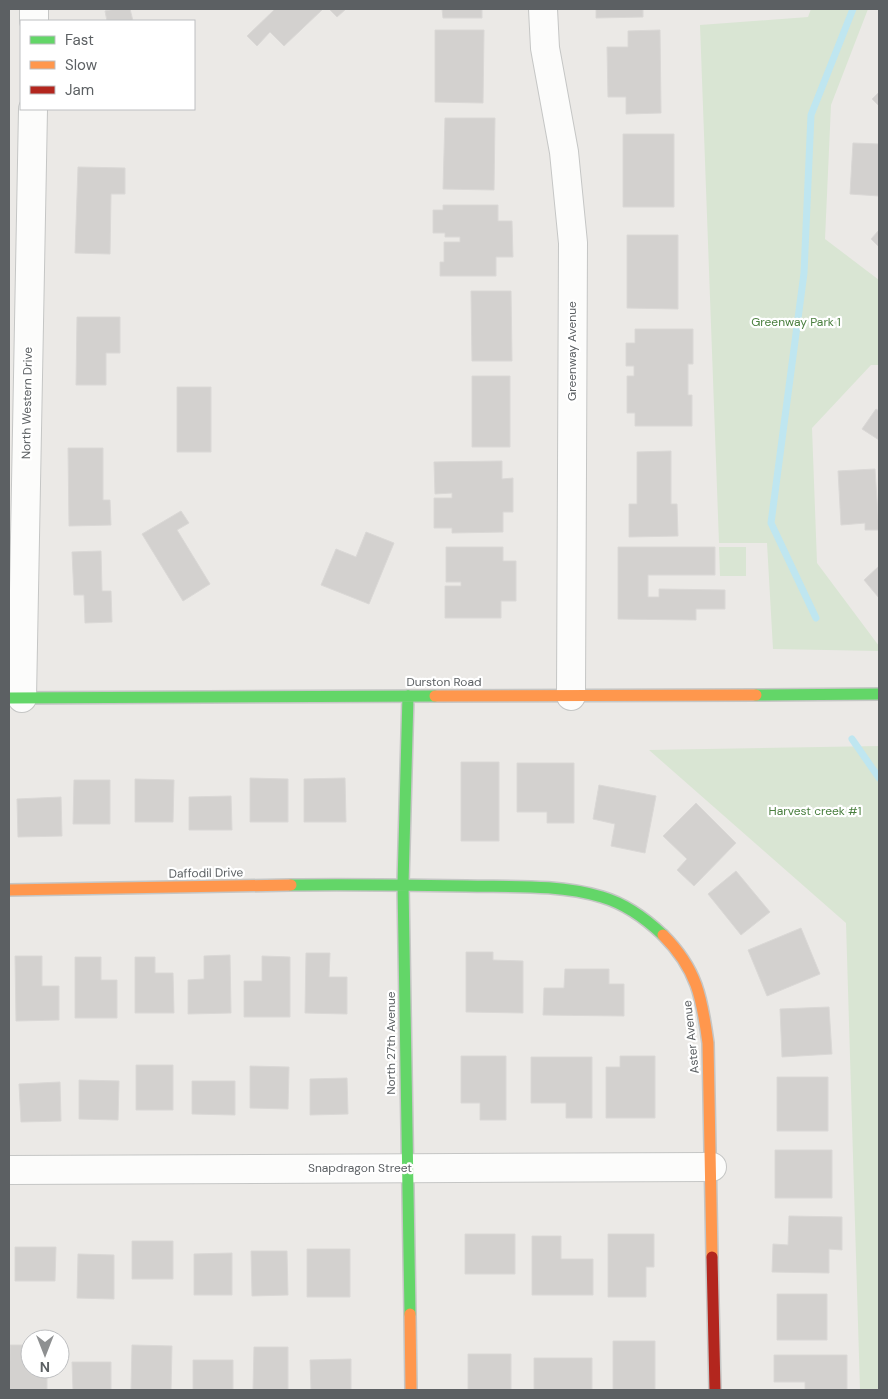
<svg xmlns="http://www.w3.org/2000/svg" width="888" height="1399" font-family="'DM Sans',sans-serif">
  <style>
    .green { fill: #d9e5d3 }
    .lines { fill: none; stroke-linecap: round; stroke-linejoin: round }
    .stream { stroke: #bfe6f0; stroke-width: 7 }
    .building { fill: #d3d1cf; stroke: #dad8d6 }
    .street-casing { stroke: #c5c6c5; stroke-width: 30 }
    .fast-casing { stroke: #c5c6c5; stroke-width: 14 }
    .slow-casing { stroke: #c5c6c5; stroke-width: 14 }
    .jam-casing { stroke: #c5c6c5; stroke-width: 14 }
    .street { stroke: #fcfcfb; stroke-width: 28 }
    .fast { stroke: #63d668; stroke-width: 11 }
    .slow { stroke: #ff974d; stroke-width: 11 }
    .jam { stroke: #b3261e; stroke-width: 11 }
    .labels { text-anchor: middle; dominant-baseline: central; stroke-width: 4.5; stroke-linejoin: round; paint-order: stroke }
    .park-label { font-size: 12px; fill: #4a7f3f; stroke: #fff }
    .street-label { font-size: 12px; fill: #5c6063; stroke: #fff }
  </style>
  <rect width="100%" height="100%" fill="#ebe9e6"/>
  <path class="green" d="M811,9H868L831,105L825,239L879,280V365H871L812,428L817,563L879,646V651L773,649L767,543H719L700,25L808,17Z
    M719,547H746V576H720Z
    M879,746V1390H860L846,923L649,750Z"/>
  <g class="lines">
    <path class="stream" d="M816,618L771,523L804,273L811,115L853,9
      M852,739L879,778"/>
  </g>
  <path class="building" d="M115,9H130L133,21H107L105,11Z
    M275,9H323L284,46L270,32L257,46L247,36Z
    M329,9H346L337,17Z
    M442,9H482V18H443Z
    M596,9H643V17L596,18Z
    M435,30H484L483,103L435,102Z
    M660,30L661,113L626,114V97H608L607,47H628V31Z
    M879,92V106L872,99Z
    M445,118H495L494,190L443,189Z
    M623,134H674V207H623Z
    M853,143L879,144V196L850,194Z
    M78,167L125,168V194H111L110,254L75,253Z
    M443,205H498V221H512L513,257H496V276H440V262H444V242H460V237H445V233H433V210H443Z
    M879,230V247L871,239Z
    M627,235H678V309L627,308Z
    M471,291H511L512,361H472Z
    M77,317H120V353H106V385H76Z
    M635,329H693V364H688V395H692V426H635V413H627V376H634V366H626V343H635Z
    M472,376H510V447H472Z
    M177,387H211V452H177Z
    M876,409L879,411V440L862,429Z
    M68,448H103V500H110L111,525L69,526Z
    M671,451V504H677L678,536L629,537V504H637V452Z
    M502,461V479L513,478V512H503V532L452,533V528H434V498H452V493L435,494L434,462Z
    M875,469L879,530H865V523L841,525L838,471Z
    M181,511L189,523L177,530L210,584L183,601L142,534Z
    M366,532L394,543L369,604L321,585L336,549L356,557Z
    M446,547H503V561H516V601H501V618H445V586H461V582H446Z
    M618,547H715V575H648V597H659V589L725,590V609H696V620L618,619Z
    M101,551L102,591H111L112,622L85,623L84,595H74L72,552Z
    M879,566V598L864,580Z
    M461,762H499V841H461Z
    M517,763H574V823H547V812H517Z
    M250,778L288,779V822H250Z
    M345,778L346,822H304V779Z
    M135,779L174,780L173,822H135Z
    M74,780H110V824H73Z
    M599,785L656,796L645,853L611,846L615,824L593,819Z
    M231,796L232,830H189V797Z
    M61,797L62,836L18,837L17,799Z
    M696,803L736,843L694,886L677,870L687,859L663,836Z
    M736,871L770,912L741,935L708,894Z
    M801,928L820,974L767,996L748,950Z
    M466,952H493V960L523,961V1013L466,1012Z
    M306,953H330L329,977H347V1014L305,1013Z
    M230,955L231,1013L188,1014V980L204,979V956Z
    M15,956H42V986H59V1020L16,1021Z
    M262,956L290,957V1017H244V981H262Z
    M75,957H101V980H117V1018H75Z
    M135,957H155V973H173L174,1013H135Z
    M565,969H609V984H624V1016L543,1015L544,988H564Z
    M829,1007L832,1054L782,1057L780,1009Z
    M461,1056H506V1120H480V1103H461Z
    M620,1056H655V1118H606V1067H620Z
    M531,1057H592V1118H566V1103H531Z
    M136,1065H173V1110H136Z
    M250,1066L289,1067L288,1109L250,1108Z
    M777,1077H828V1131H777Z
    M347,1078L348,1114L310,1115V1079Z
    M79,1080L119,1081L118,1120L79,1119Z
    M192,1081H235V1115L192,1114Z
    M60,1082L61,1121L21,1122L19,1084Z
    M775,1150H832V1198H775Z
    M789,1216L842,1217V1250L829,1249V1273L772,1272L773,1244L788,1245Z
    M465,1234H515V1274H465Z
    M608,1234H654V1267H646V1297H608Z
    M532,1236H561V1259H593V1295H532Z
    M132,1241H173V1279H132Z
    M15,1247H56L55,1281H15Z
    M307,1249H350V1297H307Z
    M251,1251H287L288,1295L252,1296Z
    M232,1253V1295H194V1254Z
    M78,1254L114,1255V1299L77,1298Z
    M777,1294H827V1340H777Z
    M613,1341H655V1390H613Z
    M10,1345H30V1369H47V1390H9Z
    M132,1345L172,1346L171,1390H131Z
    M254,1347H288V1390H253Z
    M468,1354H511V1390H468Z
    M774,1355H847V1390H805V1382H774Z
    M534,1358H592V1390H534Z
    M351,1359V1390H311L310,1360Z
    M193,1360H233V1390H193Z
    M72,1362H111V1390H73Z"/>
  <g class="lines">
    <g class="street-casing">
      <path id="street" d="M543,9L545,48L564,152L573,243L571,696
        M34,21V9
        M22,698L33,109
        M9,1170L712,1167"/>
    </g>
    <g class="fast-casing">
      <path id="fast" d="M756,695L879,694
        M408,696L403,884L410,1314
        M9,698L435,696
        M291,885C350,884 408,885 466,886C511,887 559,884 602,897C626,904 645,918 663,935"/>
    </g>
    <g class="slow-casing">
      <path id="slow" d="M435,696L756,695
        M9,890L291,885
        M663,935C697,969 702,998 708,1043L712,1257
        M410,1314L411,1390"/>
    </g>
    <g class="jam-casing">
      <path id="jam" d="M712,1257L715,1390"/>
    </g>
    <use href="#street" class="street"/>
    <use href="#fast" class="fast"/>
    <use href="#slow" class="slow"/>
    <use href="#jam" class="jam"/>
  </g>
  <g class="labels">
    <g class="park-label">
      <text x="796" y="322">Greenway Park 1</text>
      <text x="815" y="811">Harvest creek #1</text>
    </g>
    <g class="street-label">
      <text transform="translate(572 351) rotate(-90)">Greenway Avenue</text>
      <text transform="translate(27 403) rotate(-89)">North Western Drive</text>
      <text x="444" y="682">Durston Road</text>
      <text transform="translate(206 873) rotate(-1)">Daffodil Drive</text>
      <text transform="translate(691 1037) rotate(-96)">Aster Avenue</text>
      <text transform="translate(391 1043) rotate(-90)">North 27th Avenue</text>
      <text x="360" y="1168">Snapdragon Street</text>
    </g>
  </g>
  <rect width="888" height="1399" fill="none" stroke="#5c6063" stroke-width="20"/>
  <rect x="20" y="20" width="175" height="90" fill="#ffffff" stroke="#bebfc1"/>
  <rect x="30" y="36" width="25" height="8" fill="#63d668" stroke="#bebfc1"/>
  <text x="65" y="45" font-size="15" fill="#5c6063">Fast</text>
  <rect x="30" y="61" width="25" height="8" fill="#ff974d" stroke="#bebfc1"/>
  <text x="65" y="70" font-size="15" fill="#5c6063">Slow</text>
  <rect x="30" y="86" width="25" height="8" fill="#b3261e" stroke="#bebfc1"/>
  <text x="65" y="95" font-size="15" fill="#5c6063">Jam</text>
  <g transform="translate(45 1354) rotate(180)"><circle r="24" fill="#ffffff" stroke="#bebfc1"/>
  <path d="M0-4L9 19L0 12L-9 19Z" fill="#8e9091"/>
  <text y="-8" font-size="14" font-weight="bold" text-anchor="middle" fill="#5c6063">N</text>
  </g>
</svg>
